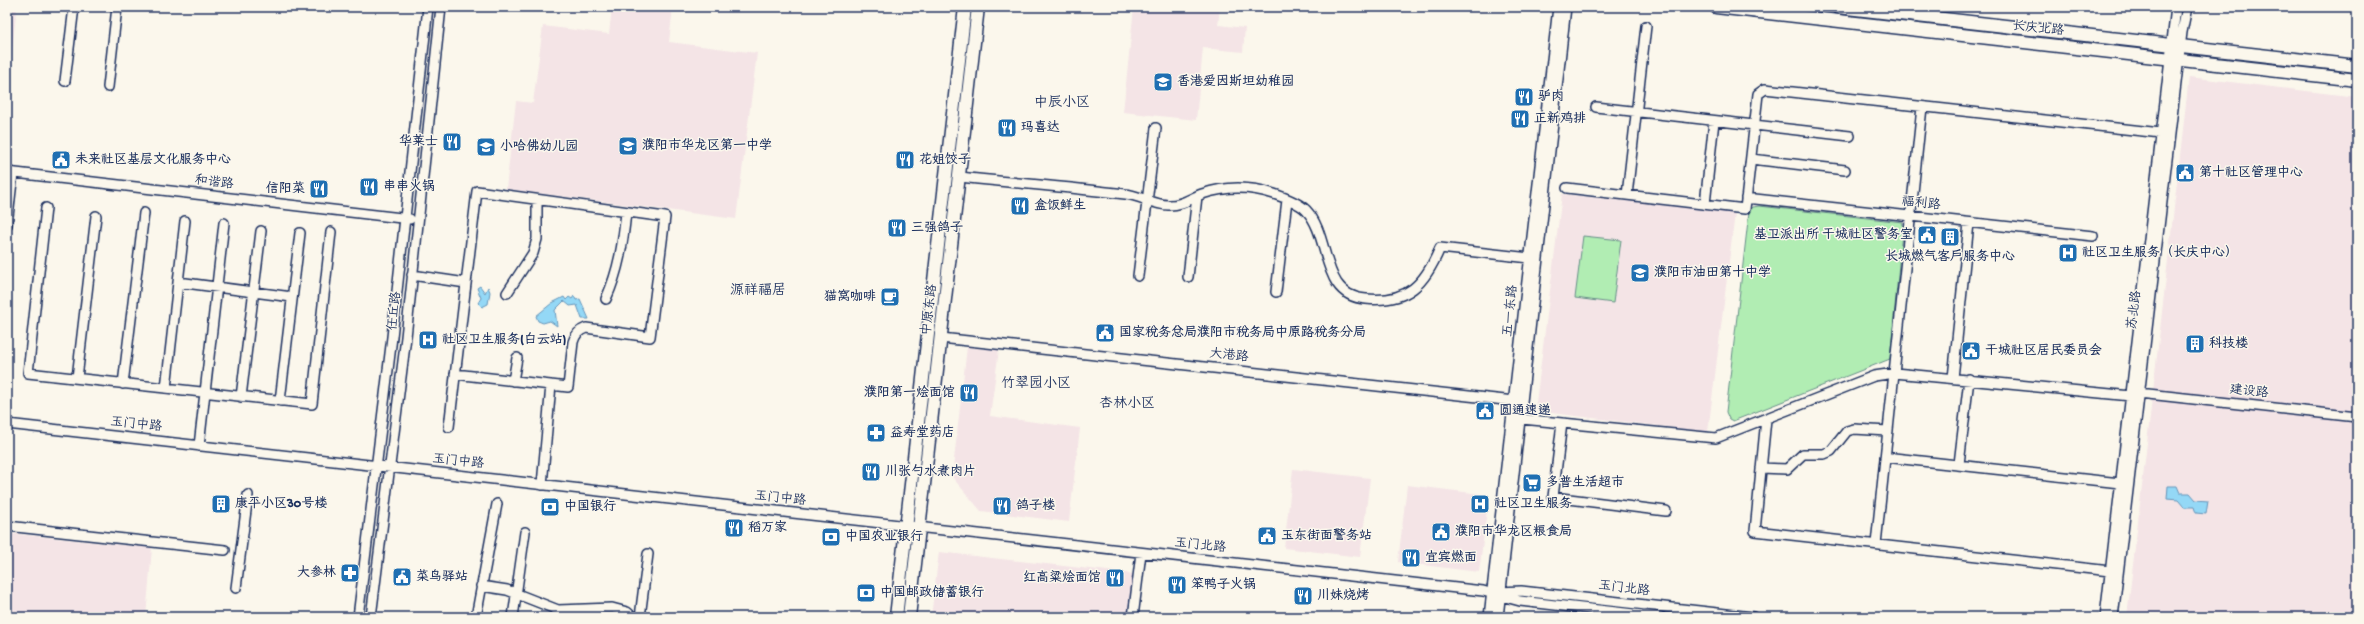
<svg xmlns="http://www.w3.org/2000/svg" width="2364" height="624" font-family="'Gochi Hand','LXGW WenKai TC',sans-serif">
  <style>
    .built { fill: #f4e4e6 }
    .green { fill: #b1edb3; stroke: #668e88 }
    .water { fill: #94d8f6; stroke: #6494b9 }
    .lines { fill: none; stroke-linecap: round; stroke-linejoin: round }
    .minor-casing { stroke: #1b2f5e; stroke-width: 12 }
    .major-casing { stroke: #1b2f5e; stroke-width: 15 }
    .minor { stroke: #fbf7ec; stroke-width: 9 }
    .major { stroke: #fbf7ec; stroke-width: 12 }
    .labels { text-anchor: middle; dominant-baseline: central; stroke-width: 3; stroke-linejoin: round; paint-order: stroke }
    .street-label { font-size: 13px; fill: #1b2f5e; stroke: #fbf7ec }
    .poi-label { font-size: 13px; font-weight: bold; fill: #1b2f5e; stroke: #fbf7ec; text-anchor: start }
    .neighbourhood-label { font-size: 14px; fill: #1b2f5e; stroke: #fbf7ec }
  </style>
  <rect width="100%" height="100%" fill="#fbf7ec"/>
  <filter id="ink" filterUnits="userSpaceOnUse"><feTurbulence type="fractalNoise" baseFrequency=".025" numOctaves="2"/><feDisplacementMap in="SourceGraphic" scale="8" xChannelSelector="R" yChannelSelector="G"/><feConvolveMatrix kernelMatrix="1 2 1 2 8 2 1 2 1" color-interpolation-filters="sRGB"/></filter>
  <g filter="url(#ink)">
    <path class="built" d="M7,7H17L7,92Z
      M612,7H673L669,42L757,53L736,219L506,189L516,101L533,103L543,26L609,34Z
      M1134,7H1220L1218,25L1245,28L1243,52L1203,48L1196,120L1123,112Z
      M2189,77L2357,97V617H2127Z
      M1562,194L1735,213L1708,432L1535,411Z
      M967,347L999,350L990,416L1080,428L1069,522L981,511L952,477Z
      M1293,469L1370,478L1360,557L1284,548Z
      M1407,485L1489,495L1479,572L1398,562Z
      M7,533L152,548L146,617H7Z
      M939,552L1134,574L1128,617H931Z"/>
    <path class="green" d="M1759,206L1903,222L1890,359L1733,421L1729,419L1726,412L1749,212L1753,207Z
      M1583,236L1621,240L1613,303L1575,298Z"/>
    <path class="water" d="M480,286L485,293L488,287L490,292L488,304L482,307L478,303L481,298L477,288Z
      M574,296L576,300L580,299L589,319H582L577,305L570,306L564,301L555,310L557,326L550,321L543,323L538,321L536,316L552,303L564,297L566,300L569,297L572,299Z
      M2168,486H2177L2180,493H2190L2196,500L2208,501L2206,514L2196,513L2194,507H2184L2178,500L2167,499Z"/>
    <g class="lines">
      <g class="minor-casing">
        <path id="minor" d="M65,81L74,7
          M108,87L117,7
          M1596,107L1850,136
          M1751,159L1845,170
          M7,172L410,219
          M959,177C1014,183 1069,187 1125,194C1139,195 1154,205 1168,205C1181,206 1191,198 1202,194C1226,186 1250,186 1274,194C1283,197 1299,203 1306,210C1332,237 1319,296 1366,299C1408,303 1425,284 1440,248L1530,258
          M1567,188L1745,209L1758,94L1765,89L2161,133
          M1627,195L1646,26
          M1746,198L2093,236
          M1705,204L1714,121
          M46,208L28,373L312,404L331,232
          M7,225L13,173
          M412,275L466,283
          M1138,276L1156,128
          M1188,277L1197,196
          M178,282L292,297
          M1276,292L1287,200
          M507,293L533,253L537,239V200
          M606,299C619,270 623,243 626,212
          M941,338L1514,401
          M77,378L96,216
          M1953,378L1969,223
          M513,381L517,358
          M123,384L144,213
          M166,388L185,221
          M2139,393L2357,417
          M241,397L261,231
          M280,401L300,233
          M1512,418L1716,438L1874,376L1895,373L2131,396
          M1766,419L1755,531L2110,571
          M1562,423L1553,497L1666,511
          M7,424L1483,591L1520,601L1660,617
          M449,427L477,191L665,217L650,337L586,328C578,331 575,335 573,342L568,387L455,374
          M199,446L224,223
          M1885,457L2120,483
          M1959,464L1969,379
          M1761,468L1787,469L1803,454H1824L1831,451L1847,431L1854,429L1888,431
          M542,485L551,385
          M7,526L225,550
          M1876,544L1922,107
          M481,586L507,590L558,610L612,608L627,612L633,617
          M236,588L248,495
          M1499,592L1521,591L1753,617
          M358,617L392,337L428,7
          M371,617L406,337L441,7
          M476,617L497,504
          M513,617L525,532
          M640,617L648,554
          M1133,617L1141,553
          M1489,617L1558,7
          M1498,617L1566,7
          M2105,617L2176,7
          M2113,617L2182,32L2187,7"/>
      </g>
      <g class="major-casing">
        <path id="major" d="M1716,7L2357,80
          M1838,7L2357,66
          M896,617L965,7
          M909,617L978,7"/>
      </g>
      <use href="#minor" class="minor"/>
      <use href="#major" class="major"/>
    </g>
  </g>
  <defs>
    <g id="school-square" transform="scale(1)"><rect x="-9" y="-9" width="18" height="18" rx="4" fill="#1f6fb2" stroke="#fbf7ec"/><path d="M0-5L7-2L0 1L-7-2ZM-4 1L0 2.5L4 1V4Q0 6-4 4Z" fill="#fff"/></g>
    <g id="restaurant-square" transform="scale(1)"><rect x="-9" y="-9" width="18" height="18" rx="4" fill="#1f6fb2" stroke="#fbf7ec"/><path d="M-5-6h1v4h1v-4h1v4h1v-4h1v5L-1.5 .5V6h-2V.5L-5-1ZM5-6V6H3V1.5H1.5Q1.5-4 5-6Z" fill="#fff"/></g>
    <g id="civic-square" transform="scale(1)"><rect x="-9" y="-9" width="18" height="18" rx="4" fill="#1f6fb2" stroke="#fbf7ec"/><path d="M-.6-6.5H3V-4.5H.6V-3L4-1V1h2V6H-6V1h2V-1L-.6-3ZM-1.2 2.5V6h2.4V2.5Z" fill="#fff"/></g>
    <g id="building-square" transform="scale(1)"><rect x="-9" y="-9" width="18" height="18" rx="4" fill="#1f6fb2" stroke="#fbf7ec"/><path d="M-4-6H4V6H1V3H-1V6H-4ZM-2.5-4.3h1.7v1.8h-1.7ZM.8-4.3h1.7v1.8H.8ZM-2.5-1h1.7V.8h-1.7ZM.8-1h1.7V.8H.8Z" fill="#fff"/></g>
    <g id="hospital-square" transform="scale(1)"><rect x="-9" y="-9" width="18" height="18" rx="4" fill="#1f6fb2" stroke="#fbf7ec"/><path d="M-5-5h3v3.5h4V-5h3V5h-3V1.5h-4V5h-3Z" fill="#fff"/></g>
    <g id="cafe-square" transform="scale(1)"><rect x="-9" y="-9" width="18" height="18" rx="4" fill="#1f6fb2" stroke="#fbf7ec"/><path d="M-5.5-4.5H6V0H3Q3 3.5 0 3.5H-2.5Q-5.5 3.5-5.5 0ZM3-3.2v2h1.7v-2ZM-6 4.5H4V6H-6Z" fill="#fff"/></g>
    <g id="pharmacy-square" transform="scale(1)"><rect x="-9" y="-9" width="18" height="18" rx="4" fill="#1f6fb2" stroke="#fbf7ec"/><path d="M-2-6h4v4h4v4h-4v4h-4v-4h-4v-4h4Z" fill="#fff"/></g>
    <g id="supermarket-square" transform="scale(1)"><rect x="-9" y="-9" width="18" height="18" rx="4" fill="#1f6fb2" stroke="#fbf7ec"/><path d="M-6-5.5h2.5l.6 2H6L4.5 2H-2.5L-4.4-4H-6ZM-1.5 3.2a1.3 1.3 0 1 0 .1 0ZM3 3.2a1.3 1.3 0 1 0 .1 0Z" fill="#fff"/></g>
    <g id="bank-square" transform="scale(1)"><rect x="-9" y="-9" width="18" height="18" rx="4" fill="#1f6fb2" stroke="#fbf7ec"/><path d="M-6-4H6V4H-6ZM0-2.3a2.3 2.3 0 1 0 0 4.6a2.3 2.3 0 1 0 0-4.6Z" fill="#fff"/></g>
  </defs>
  <g fill-rule="evenodd">
    <use href="#school-square" x="1163" y="82"/>
    <use href="#restaurant-square" x="1524" y="97"/>
    <use href="#restaurant-square" x="1520" y="119"/>
    <use href="#restaurant-square" x="1007" y="128"/>
    <use href="#restaurant-square" x="452" y="142"/>
    <use href="#school-square" x="628" y="146"/>
    <use href="#school-square" x="486" y="147"/>
    <use href="#civic-square" x="61" y="160"/>
    <use href="#restaurant-square" x="905" y="160"/>
    <use href="#civic-square" x="2185" y="173"/>
    <use href="#restaurant-square" x="369" y="187"/>
    <use href="#restaurant-square" x="319" y="189"/>
    <use href="#restaurant-square" x="1020" y="206"/>
    <use href="#restaurant-square" x="897" y="228"/>
    <use href="#civic-square" x="1927" y="235"/>
    <use href="#building-square" x="1950" y="237"/>
    <use href="#hospital-square" x="2068" y="253"/>
    <use href="#school-square" x="1640" y="273"/>
    <use href="#cafe-square" x="890" y="297"/>
    <use href="#civic-square" x="1105" y="333"/>
    <use href="#hospital-square" x="428" y="340"/>
    <use href="#building-square" x="2195" y="344"/>
    <use href="#civic-square" x="1971" y="351"/>
    <use href="#restaurant-square" x="969" y="393"/>
    <use href="#civic-square" x="1485" y="411"/>
    <use href="#pharmacy-square" x="876" y="433"/>
    <use href="#restaurant-square" x="871" y="472"/>
    <use href="#supermarket-square" x="1532" y="483"/>
    <use href="#building-square" x="221" y="504"/>
    <use href="#hospital-square" x="1480" y="504"/>
    <use href="#restaurant-square" x="1002" y="506"/>
    <use href="#bank-square" x="550" y="507"/>
    <use href="#restaurant-square" x="734" y="528"/>
    <use href="#civic-square" x="1441" y="532"/>
    <use href="#civic-square" x="1267" y="536"/>
    <use href="#bank-square" x="831" y="537"/>
    <use href="#restaurant-square" x="1411" y="558"/>
    <use href="#pharmacy-square" x="350" y="573"/>
    <use href="#civic-square" x="402" y="577"/>
    <use href="#restaurant-square" x="1115" y="578"/>
    <use href="#restaurant-square" x="1177" y="585"/>
    <use href="#bank-square" x="866" y="593"/>
    <use href="#restaurant-square" x="1303" y="596"/>
  </g>
  <g class="labels">
    <g class="street-label">
      <text transform="translate(2038 29) rotate(6)">长庆北路</text>
      <text transform="translate(214 183) rotate(7)">和谐路</text>
      <text transform="translate(1921 204) rotate(6)">福利路</text>
      <text transform="translate(930 310) rotate(-83)">中原东路</text>
      <text transform="translate(2135 310) rotate(-83)">苏北路</text>
      <text transform="translate(395 311) rotate(-84)">任丘路</text>
      <text transform="translate(1511 311) rotate(-84)">五一东路</text>
      <text transform="translate(1229 356) rotate(6)">大港路</text>
      <text transform="translate(2249 392) rotate(6)">建设路</text>
      <text transform="translate(136 425) rotate(6)">玉门中路</text>
      <text transform="translate(458 462) rotate(6)">玉门中路</text>
      <text transform="translate(780 499) rotate(6)">玉门中路</text>
      <text transform="translate(1200 546) rotate(6)">玉门北路</text>
      <text transform="translate(1624 589) rotate(7)">玉门北路</text>
    </g>
    <g class="poi-label">
      <text x="1177" y="82">香港爱因斯坦幼稚园</text>
      <text x="1538" y="97">驴肉</text>
      <text x="1534" y="119">正新鸡排</text>
      <text x="1021" y="128">玛喜达</text>
      <text x="438" y="142" text-anchor="end">华莱士</text>
      <text x="642" y="146">濮阳市华龙区第一中学</text>
      <text x="500" y="147">小哈佛幼儿园</text>
      <text x="75" y="160">未来社区基层文化服务中心</text>
      <text x="919" y="160">花姐饺子</text>
      <text x="2199" y="173">第十社区管理中心</text>
      <text x="383" y="187">串串火锅</text>
      <text x="305" y="189" text-anchor="end">信阳菜</text>
      <text x="1034" y="206">盒饭鲜生</text>
      <text x="911" y="228">三强鸽子</text>
      <text x="1913" y="235" text-anchor="end">基卫派出所 干城社区警务室</text>
      <text x="2082" y="253">社区卫生服务（长庆中心）</text>
      <text x="1950" y="257" text-anchor="middle">长城燃气客户服务中心</text>
      <text x="1654" y="273">濮阳市油田第十中学</text>
      <text x="876" y="297" text-anchor="end">猫窝咖啡</text>
      <text x="1119" y="333">国家税务总局濮阳市税务局中原路税务分局</text>
      <text x="442" y="340">社区卫生服务(白云站)</text>
      <text x="2209" y="344">科技楼</text>
      <text x="1985" y="351">干城社区居民委员会</text>
      <text x="955" y="393" text-anchor="end">濮阳第一烩面馆</text>
      <text x="1499" y="411">圆通速递</text>
      <text x="890" y="433">益寿堂药店</text>
      <text x="885" y="472">川张勺水煮肉片</text>
      <text x="1546" y="483">多普生活超市</text>
      <text x="235" y="504">康平小区30号楼</text>
      <text x="1494" y="504">社区卫生服务</text>
      <text x="1016" y="506">鸽子楼</text>
      <text x="564" y="507">中国银行</text>
      <text x="748" y="528">稻万家</text>
      <text x="1455" y="532">濮阳市华龙区粮食局</text>
      <text x="1281" y="536">玉东街面警务站</text>
      <text x="845" y="537">中国农业银行</text>
      <text x="1425" y="558">宜宾燃面</text>
      <text x="336" y="573" text-anchor="end">大参林</text>
      <text x="416" y="577">菜鸟驿站</text>
      <text x="1101" y="578" text-anchor="end">红高粱烩面馆</text>
      <text x="1191" y="585">笨鸭子火锅</text>
      <text x="880" y="593">中国邮政储蓄银行</text>
      <text x="1317" y="596">川妹烧烤</text>
    </g>
    <g class="neighbourhood-label">
      <text x="1062" y="103">中辰小区</text>
      <text x="758" y="291">源祥福居</text>
      <text x="1036" y="384">竹翠园小区</text>
      <text x="1127" y="404">杏林小区</text>
    </g>
  </g>
  <rect width="2364" height="624" fill="none" stroke="#fbf7ec" stroke-width="24"/>
  <rect x="12" y="12" width="2340" height="600" fill="none" stroke="#1b2f5e" stroke-width="1.5" filter="url(#ink)"/>
</svg>
